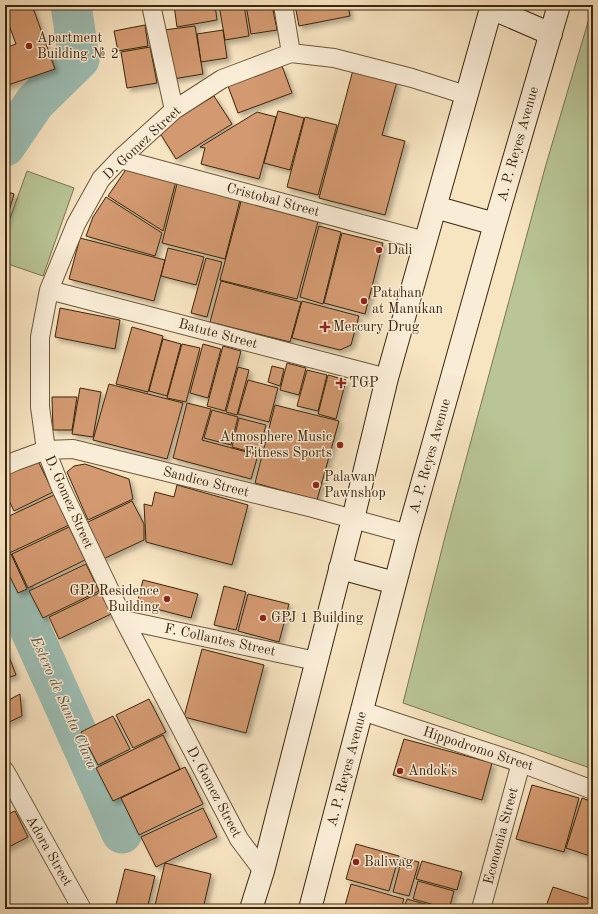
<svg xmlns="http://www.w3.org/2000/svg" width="598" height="914" font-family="'Old Standard TT',serif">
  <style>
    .green { fill: #b9c596; stroke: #7a7652 }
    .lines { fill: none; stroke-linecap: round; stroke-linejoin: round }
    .river { stroke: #9dbeb4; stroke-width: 41 }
    .building { fill: #d39970; stroke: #3b260d; filter: url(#shadow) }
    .street-casing { stroke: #6a563a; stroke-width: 20 }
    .secondary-casing { stroke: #3b260d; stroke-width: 24 }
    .street { stroke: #faedd7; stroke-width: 18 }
    .secondary { stroke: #faedd7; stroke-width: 22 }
    .poi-dot { fill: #8f2418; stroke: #faedd7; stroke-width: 1.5 }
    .labels { text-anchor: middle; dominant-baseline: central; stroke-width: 3; stroke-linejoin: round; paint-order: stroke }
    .poi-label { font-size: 14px; fill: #3b260d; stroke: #faedd7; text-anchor: start }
    .street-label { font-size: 14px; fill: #3b260d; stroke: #faedd7 }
    .water-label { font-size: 15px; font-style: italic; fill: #58543f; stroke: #faedd7 }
  </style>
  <defs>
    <filter id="shadow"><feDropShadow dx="3.5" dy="3.5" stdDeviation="2" flood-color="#0004"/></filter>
  </defs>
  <rect width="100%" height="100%" fill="#f7e4c1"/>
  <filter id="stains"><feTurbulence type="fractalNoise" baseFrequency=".005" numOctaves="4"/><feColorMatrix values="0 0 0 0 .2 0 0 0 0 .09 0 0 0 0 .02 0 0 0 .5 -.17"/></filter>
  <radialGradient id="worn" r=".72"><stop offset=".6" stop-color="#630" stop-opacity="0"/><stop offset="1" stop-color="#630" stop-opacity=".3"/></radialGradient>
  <path class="green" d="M593,5V769L403,703L446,533L545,168Z
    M27,171L74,188L43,276L5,263V232Z"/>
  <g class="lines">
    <path class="river" d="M5,146L35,102L79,59L71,5
      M5,573L122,833"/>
  </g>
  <path class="building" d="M5,5H32L55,69L5,86V48L16,44L9,25L5,26Z
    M174,5H215L217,20L177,27Z
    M219,5H244L249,36L225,40Z
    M246,5H272L277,30L251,34Z
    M295,5H348L350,16L299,26Z
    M145,25L148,46L118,51L114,31Z
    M195,26L203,74L173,79L164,30Z
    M223,30L227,58L201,62L197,34Z
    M150,47L157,83L127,88L121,52Z
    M282,66L292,93L238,113L228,86Z
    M353,70L397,82L382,135L405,141L385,215L319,198Z
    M214,96L232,124L176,159L158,130Z
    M278,111L304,118L290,170L264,163Z
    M257,112L276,117L259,179L201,164L205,148L200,147Z
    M305,117L337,125L318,195L287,187Z
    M127,168L176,181L163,231L108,196Z
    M178,180L241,196L225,259L162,243Z
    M5,191L14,194L5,225Z
    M106,197L162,233L155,256L86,236L93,217Z
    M242,198L319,218L297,299L220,280Z
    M319,226L341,232L323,304L300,297Z
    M342,233L383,243L365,314L324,303Z
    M80,238L165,260L154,301L69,279Z
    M168,248L204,257L196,285L161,276Z
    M206,258L222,262L207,317L191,313Z
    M221,281L301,302L290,342L210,322Z
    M302,301L359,316L351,345L340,350L292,338Z
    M60,308L120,320L115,349L55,337Z
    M132,327L163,336L148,392L116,384Z
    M163,339L181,344L167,396L149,391Z
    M182,344L200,348L186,402L167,398Z
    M203,344L221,349L208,398L190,393Z
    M223,346L241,351L225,411L207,406Z
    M287,363L306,368L299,395L280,390Z
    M272,366L284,369L280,386L268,382Z
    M238,367L249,370L237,415L226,412Z
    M307,370L327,375L318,411L297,406Z
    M328,375L346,380L336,419L318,414Z
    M248,380L278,388L269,422L238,414Z
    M109,384L183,403L167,459L93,440Z
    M80,388L101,392L93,437L72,434Z
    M52,397H77L72,430H53Z
    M187,403L211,409L202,440L258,455L251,479L173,458Z
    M275,405L339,421L317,500L255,483Z
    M212,410L238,417L231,445L204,438Z
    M239,418L266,425L258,454L232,447Z
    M35,461L39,463L53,492L14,511L5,492V471Z
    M85,464L129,479L133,499L88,520L67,472L74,466Z
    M177,485L248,505L232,565L146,542L144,504L152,506L155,492L174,497Z
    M54,495L69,525L5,555V518Z
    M132,501L144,524V540L103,559L86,523Z
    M69,527L85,560L28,588L12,554Z
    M11,554L27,589L18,593L5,567V557Z
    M86,564L99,591L43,618L29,591Z
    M143,580L198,594L191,618L137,604Z
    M224,586L246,592L236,630L214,625Z
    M101,592L111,614L59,639L49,617Z
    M248,594L289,604L279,642L238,631Z
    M5,646L16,675L5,679Z
    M202,649L264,665L246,733L184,717Z
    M20,694L22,716L5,724V702Z
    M149,699L166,732L133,748L116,715Z
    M113,716L130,749L98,765L81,732Z
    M163,735L180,769L113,801L96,768Z
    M404,739L492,763L482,800L393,775Z
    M185,767L203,804L139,835L121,798Z
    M532,785L579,798L564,852L516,839Z
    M582,798L593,802V857L566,848Z
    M203,808L217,837L156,867L141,837Z
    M15,811L28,837L5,849V815Z
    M356,844L399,856L389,891L346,879Z
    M402,858L419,862L409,896L393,892Z
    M422,861L462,872L457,890L416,879Z
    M165,863L211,874L203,909H154Z
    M125,869L155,876L147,909H115Z
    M418,881L454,891L449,909L413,899Z
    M351,884L404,899L401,909H344Z
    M553,887L590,899L587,909H545Z
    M407,899L442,909H404Z"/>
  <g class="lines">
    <g class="street-casing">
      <path id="street" d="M151,5L174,110
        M283,5L291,53
        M120,159L425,241
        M49,290L387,378
        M5,466L16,461L46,450L73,449L313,508L408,534
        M124,620L316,661
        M362,711L521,763L593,790
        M5,771L82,909
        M263,871L239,839L124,620L60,486L46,450L40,407V337L49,290L76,224L101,179L120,159L174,110L222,79L291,53L334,58L412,78L466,95
        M481,909L521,763"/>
    </g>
    <g class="secondary-casing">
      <path id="secondary" d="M491,8L551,34
        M435,207L495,224
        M340,568L395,583
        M251,909L263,871L353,519L387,378L492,5
        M310,909L408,534L495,224L559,5"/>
    </g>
    <use href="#street" class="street"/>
    <use href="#secondary" class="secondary"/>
  </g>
  <g class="poi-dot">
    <circle cx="29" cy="46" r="4"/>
    <circle cx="379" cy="250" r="4"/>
    <circle cx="364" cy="301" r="4"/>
    <path d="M323 321h4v4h4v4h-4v4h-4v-4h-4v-4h4z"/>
    <path d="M339 377h4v4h4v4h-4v4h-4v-4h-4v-4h4z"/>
    <circle cx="340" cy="445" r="4"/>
    <circle cx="316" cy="485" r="4"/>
    <circle cx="167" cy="599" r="4"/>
    <circle cx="263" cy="618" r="4"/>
    <circle cx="400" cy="771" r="4"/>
    <circle cx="356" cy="862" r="4"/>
  </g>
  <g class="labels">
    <g class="poi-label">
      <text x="37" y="38">Apartment<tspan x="37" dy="16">Building № 2</tspan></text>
      <text x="387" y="250">Dali</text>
      <text x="372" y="293">Patahan<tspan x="372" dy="16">at Manukan</tspan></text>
      <text x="333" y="327">Mercury Drug</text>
      <text x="349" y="383">TGP</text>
      <text x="332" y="437" text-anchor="end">Atmosphere Music<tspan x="332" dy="16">Fitness Sports</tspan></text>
      <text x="324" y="477">Palawan<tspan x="324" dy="16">Pawnshop</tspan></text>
      <text x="159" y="591" text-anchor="end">GPJ Residence<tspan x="159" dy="16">Building</tspan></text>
      <text x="271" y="618">GPJ 1 Building</text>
      <text x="408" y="771">Andok's</text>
      <text x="364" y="862">Baliwag</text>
    </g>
    <g class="street-label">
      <text transform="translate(142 143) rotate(-43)">D. Gomez Street</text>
      <text transform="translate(518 144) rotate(-74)">A. P. Reyes Avenue</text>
      <text transform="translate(273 200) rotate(15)">Cristobal Street</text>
      <text transform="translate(218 334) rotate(15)">Batute Street</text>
      <text transform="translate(430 456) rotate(-74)">A. P. Reyes Avenue</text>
      <text transform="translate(206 482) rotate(14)">Sandico Street</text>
      <text transform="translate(69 502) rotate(66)">D. Gomez Street</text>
      <text transform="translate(220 640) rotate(12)">F. Collantes Street</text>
      <text transform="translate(478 749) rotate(18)">Hippodromo Street</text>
      <text transform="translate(347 769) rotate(-75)">A. P. Reyes Avenue</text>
      <text transform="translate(214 792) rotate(62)">D. Gomez Street</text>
      <text transform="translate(501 836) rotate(-75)">Economia Street</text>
      <text transform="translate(49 851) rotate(60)">Adora Street</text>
    </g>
    <g class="water-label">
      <text transform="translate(63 703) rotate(66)">Estero de Santa Clara</text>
    </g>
  </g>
  <rect width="598" height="914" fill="none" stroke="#f7e4c1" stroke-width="20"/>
  <rect x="6" y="6" width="586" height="902" fill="none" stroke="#3b260d" stroke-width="2"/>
  <rect x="10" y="10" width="578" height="894" fill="none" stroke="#3b260d"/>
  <rect width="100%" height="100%" filter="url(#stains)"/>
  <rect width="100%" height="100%" fill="url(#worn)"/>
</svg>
